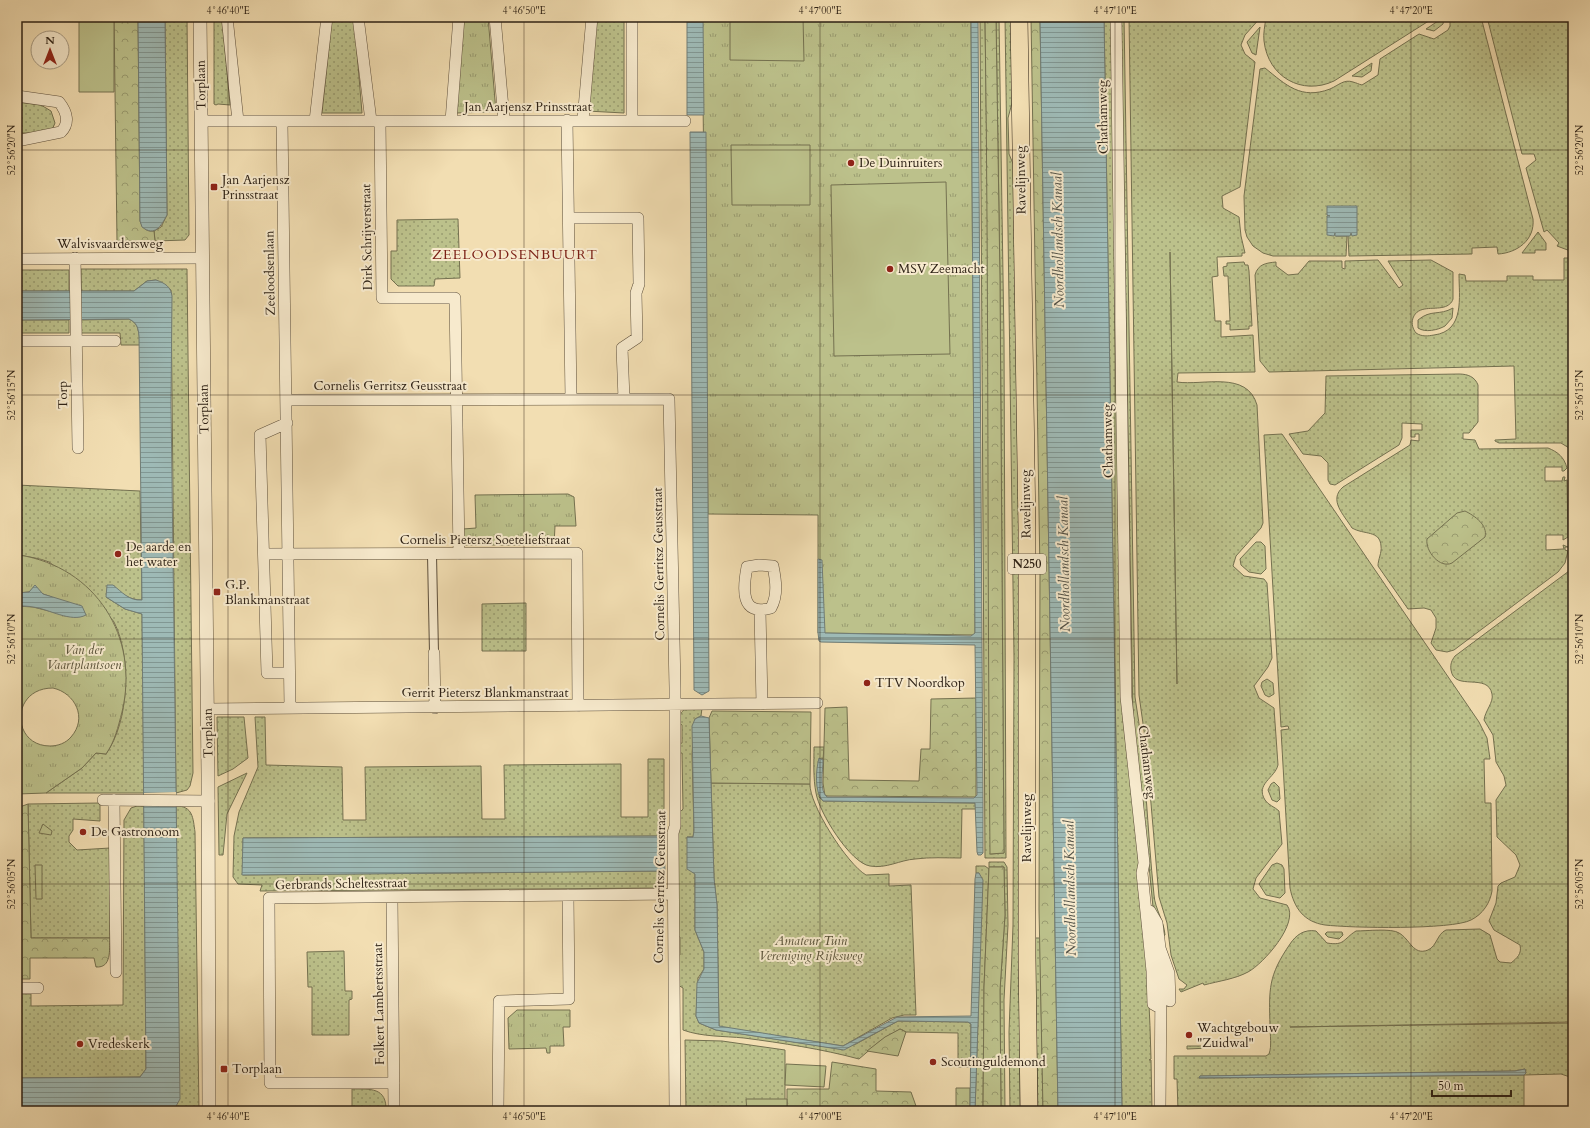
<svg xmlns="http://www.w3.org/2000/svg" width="1590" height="1128" font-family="Cardo,serif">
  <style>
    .grass { fill: url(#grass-dots); stroke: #747150; fill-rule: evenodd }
    .forest { fill: url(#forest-crowns); stroke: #747150 }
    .park { fill: url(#park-tufts); stroke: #747150; fill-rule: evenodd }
    .pitch { fill: #bcc18b; stroke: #747150 }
    .water { fill: url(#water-rules); stroke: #717d76 }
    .pier { fill: #f2deb2 }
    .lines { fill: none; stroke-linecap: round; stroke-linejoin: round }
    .pedestrian-casing { stroke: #5e503c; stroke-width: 10 }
    .minor-casing { stroke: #5e503c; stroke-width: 12 }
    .tertiary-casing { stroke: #5e503c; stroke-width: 14 }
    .primary-casing { stroke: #2d2115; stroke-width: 18 }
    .pedestrian { stroke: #f7eacd; stroke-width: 8 }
    .minor { stroke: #f7eacd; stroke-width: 11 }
    .tertiary { stroke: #f7eacd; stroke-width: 13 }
    .primary { stroke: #f2deb2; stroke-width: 17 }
    .ticks { fill: none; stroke: #2d2115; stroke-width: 1; stroke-opacity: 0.45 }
    .poi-dot { fill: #8f2418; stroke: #f7eacd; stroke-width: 1.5 }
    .labels { text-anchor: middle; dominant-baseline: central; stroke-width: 4; stroke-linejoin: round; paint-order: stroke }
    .shield { fill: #f7eacd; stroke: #6a5d4c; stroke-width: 1 }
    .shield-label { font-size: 12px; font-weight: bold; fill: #2d2115 }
    .street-label { font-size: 13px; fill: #2d2115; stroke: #f7eacd }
    .poi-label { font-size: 13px; fill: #2d2115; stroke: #f7eacd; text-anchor: start }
    .park-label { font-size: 13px; font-style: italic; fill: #585138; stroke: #f7eacd }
    .water-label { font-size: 14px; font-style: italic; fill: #4f4f45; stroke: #f7eacd }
    .neighbourhood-label { font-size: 14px; letter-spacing: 1px; fill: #7a1f14; stroke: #f7eacd }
    .neatline { fill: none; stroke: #2d2115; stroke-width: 1.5 }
    .ticks-label { font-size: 10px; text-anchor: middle; fill: #2d2115 }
  </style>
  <defs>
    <pattern id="grass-dots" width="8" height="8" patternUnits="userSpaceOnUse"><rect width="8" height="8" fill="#bcc18b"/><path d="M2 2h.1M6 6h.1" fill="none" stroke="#999c70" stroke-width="1.8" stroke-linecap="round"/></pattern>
    <pattern id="forest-crowns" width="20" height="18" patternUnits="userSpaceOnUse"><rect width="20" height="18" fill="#bcc18b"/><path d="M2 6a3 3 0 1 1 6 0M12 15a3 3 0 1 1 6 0" fill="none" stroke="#999c70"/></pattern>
    <pattern id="park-tufts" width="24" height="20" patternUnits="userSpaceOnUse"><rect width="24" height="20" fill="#bcc18b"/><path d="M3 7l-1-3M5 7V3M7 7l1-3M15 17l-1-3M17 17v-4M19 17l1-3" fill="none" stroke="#999c70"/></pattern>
    <pattern id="water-rules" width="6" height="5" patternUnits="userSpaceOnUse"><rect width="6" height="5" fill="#9ebab6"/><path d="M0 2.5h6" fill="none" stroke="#819793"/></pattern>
  </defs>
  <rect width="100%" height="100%" fill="#f2deb2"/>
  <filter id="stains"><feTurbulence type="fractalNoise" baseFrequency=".005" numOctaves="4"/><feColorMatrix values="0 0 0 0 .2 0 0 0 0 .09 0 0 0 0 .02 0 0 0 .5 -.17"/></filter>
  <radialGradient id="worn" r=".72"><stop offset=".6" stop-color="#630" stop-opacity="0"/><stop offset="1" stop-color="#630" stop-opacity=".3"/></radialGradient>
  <path class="grass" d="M165,17H187L189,235L185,240L155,241L154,231L161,227L167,215Z
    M214,17H222L230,105L218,104L216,105L214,104Z
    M332,17H354L362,113H322Z
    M596,17H624V113L587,111Z
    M980,17H985L988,242L991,854L1004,853L1000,280L996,17H999L1004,340L1006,858H985Z
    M1005,17H1011L1012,103L1008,118L1009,154L1014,166L1019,511L1020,1111H1010L1009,1032L1013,925L1014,657Z
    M1104,17H1111L1122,700C1123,731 1129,762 1132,793C1141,881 1149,970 1151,1059L1149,1060H1151L1152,1111H1122Z
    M1121,17H1124L1135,697C1146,762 1147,829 1154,895C1155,909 1164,921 1165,935L1162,936L1153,907L1142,794L1133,722Z
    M1129,17H1261L1245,35L1241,45L1245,54L1255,62L1240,187L1222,196L1223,208L1239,217L1241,236L1245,253H1242V256L1217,257L1218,276L1212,277L1215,321H1221V337L1253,335L1255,372L1178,373L1177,382C1203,386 1247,370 1257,405L1263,523L1261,528L1236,556L1233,566L1244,576L1264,579L1267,583L1272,658L1268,667L1254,686L1259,698L1274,708L1278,765C1275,778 1255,784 1265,800C1268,805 1275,807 1279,811L1282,844L1256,878L1253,889L1260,898L1287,905C1300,923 1263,964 1248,972C1235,979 1219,981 1204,985L1203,983L1181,992L1179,989H1184L1187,985L1179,979L1171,955L1167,923L1159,897L1146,745L1139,695ZM1170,252L1176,626L1177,684Z
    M1266,17H1435L1334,81C1302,96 1268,77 1264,41C1263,34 1265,25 1266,17Z
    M1444,17L1443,24L1434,31L1426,29Z
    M1450,17H1481L1533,219C1535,240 1517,253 1498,254L1497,247L1472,248V254L1349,256L1348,236L1352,233L1356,206L1327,216L1336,236H1347L1346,256H1273L1263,253L1253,246L1247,237L1245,230L1244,196L1260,69L1265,68C1286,85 1301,100 1330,89C1339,85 1344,79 1353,82C1357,83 1358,84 1362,85L1378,75L1380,59L1419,34L1434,39L1448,30L1450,26Z
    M1487,17H1573V252L1557,246L1559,243L1547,230L1544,232L1526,168L1536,160L1534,154H1522Z
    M1260,27L1256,55L1252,53L1247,42Z
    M1372,63L1371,71L1362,77L1352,76Z
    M17,102L41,105L51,111L55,123L52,130L44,133H17Z
    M458,219L460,278L435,279L434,286H398L391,279V251H397V220Z
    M1538,232L1546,243V250H1535V253H1522Z
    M1564,258H1573V525L1572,456L1569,448L1561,443H1499L1495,441V440L1516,439L1514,366L1269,372L1260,361L1255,275C1258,264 1266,263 1276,262V266L1288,275L1298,274L1309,261H1342V268L1345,269V261L1378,260L1399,288L1403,285L1388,261L1431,260L1453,272V299C1452,303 1448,306 1444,307C1433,310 1418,305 1413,318C1411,324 1413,329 1416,333C1422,337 1428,336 1434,335C1465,331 1459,297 1459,274L1465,275L1466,281H1507V276H1533V280H1564Z
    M1244,262L1245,265H1248L1249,271L1252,326H1249V329L1230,330V324H1226V321H1230L1228,276H1224L1223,267L1227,266V263Z
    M81,269H187L193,773L190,786L187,790L176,793L171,290L156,280L147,281L134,291H81Z
    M17,270H69V291H17Z
    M1453,308L1452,318L1445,326C1438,330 1425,333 1418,328V320C1431,309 1439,316 1453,308Z
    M129,319C140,324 139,334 140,345H121L120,333H81V320Z
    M17,320H69V333H17Z
    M1459,374C1468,374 1475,377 1478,385V422L1469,433H1463V439L1475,440L1479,449L1548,448C1558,452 1564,457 1567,468L1564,471H1562V467H1545V481H1562L1563,477H1565L1564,481L1567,480L1568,537L1563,540V535H1546V550L1563,549H1564L1563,545L1568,547H1565V550L1568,551L1565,563L1558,572L1454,650L1447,652L1436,650L1431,643L1436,628V618L1431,610L1424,608L1408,609L1378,566C1378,559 1382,553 1381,546C1380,530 1364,535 1352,528C1344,515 1328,500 1343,487L1410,445L1411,440L1419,441V434H1415V437H1411V430H1422V424L1402,423V438L1399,445L1335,485L1330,484L1328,480V463L1321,456L1303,454L1289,434L1308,431L1325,413L1326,376Z
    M1282,434L1479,722L1487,738L1490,759H1484L1485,803H1491L1492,891C1490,903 1483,914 1471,920C1452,930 1350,928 1325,925C1304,922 1294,908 1290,888L1281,730L1289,729L1288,726L1281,727L1264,435Z
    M17,485L140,491L142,600C131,600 122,595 115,587L106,597L125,609L142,614L144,793H46L82,768L96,753L106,754C129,722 132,657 114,622C112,617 54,565 49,562C40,558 28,557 19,555L17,558Z
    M1256,542H1261L1265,546L1266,569L1261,574L1249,572L1241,565L1240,559Z
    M1573,564V1022L1290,1027L1573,1023V1078L1561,1074L1524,1075V1111H1178L1177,1079H1174V1056H1266L1269,1054C1272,1046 1270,1035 1270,1026C1269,989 1268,976 1290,944C1296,935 1304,929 1316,931L1327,943C1345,946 1343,939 1356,931C1366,931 1392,928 1399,933C1410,939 1413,956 1428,950C1437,946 1437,934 1446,930L1480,929L1490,935L1497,959L1500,962L1511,963C1517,958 1522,954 1520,945L1494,930L1489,921L1496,903L1498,886L1501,883L1515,877L1520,865L1516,855L1497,837L1496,800L1506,785L1504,776L1496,762L1493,735L1484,720C1485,711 1494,702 1492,694C1488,672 1454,692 1451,670C1450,664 1452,660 1455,656L1569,571ZM1525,1069L1526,1073L1524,1075L1199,1078L1200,1076L1515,1071Z
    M526,603V651H482V604Z
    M1267,679L1273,683L1274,694L1269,697L1265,695L1261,686L1262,682Z
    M702,708L701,716L695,719L692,754L694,831L693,837H687L691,870L695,874V930L704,952V969L698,978L696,1016L699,1023L716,1030L840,1049L856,1044L898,1021L968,1022L971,1024V1067H958V1033L906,1032L900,1029L880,1041L859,1059C822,1049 782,1043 744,1038C724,1036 702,1037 683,1030V988L678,985V955H680V937L678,936L677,830L679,813L683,809L682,753H678L679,744L682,743V725L678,722C682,705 687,709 702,708Z
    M217,717H244L248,758L233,769L218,776Z
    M255,717H265L266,765L342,767L343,820H366L365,767L481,766L482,819H505L504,765L621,764V817H648V759H664V836L243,838V875L665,871L663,885L656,888L260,891L262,885L238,884L233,877L234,836L239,812L258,767Z
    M814,747H824L823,760L822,758L819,797L823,801L975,803L976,809H962L961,858C946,858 930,857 915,859C900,860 886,869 870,866C850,863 819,812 816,793C813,778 814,762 814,747Z
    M247,773L227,814L223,855H219L218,787Z
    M1274,782L1279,787L1280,799L1277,802L1272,800L1268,790L1271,784Z
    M711,783L810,784C809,804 847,864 866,875L889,874V886L911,885L916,1015H904L892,1018L843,1046L719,1027L717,905L714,878Z
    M100,803V821L73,819V830L69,836V842L77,850L110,848V938H31L28,804Z
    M137,806H144L146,1069L140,1077L17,1078V994H31V1006L123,1005L124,820L131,808Z
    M176,806C193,806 193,818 195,832L199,1111H171L175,1108Z
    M989,862H1004L1007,867L1008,925L1004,1000L1005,1111H1001L1000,990L1005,915L1004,867H989Z
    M1277,863L1282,865L1284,869L1285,893L1280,898L1266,895L1259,884L1272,865Z
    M976,866H985L989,869L984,987L983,1111H975L978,1018L979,873H976Z
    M1327,932H1342L1343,935L1339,939L1328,937L1325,934Z
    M1034,938H1040L1043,1111H1038Z
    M344,951L345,991H352V999L349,1000V1035H312V987H308L307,952Z
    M685,1040L722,1041L785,1050V1111H686Z
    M1212,1044V1047L1210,1048L1187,1049V1046H1211Z
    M352,1089C370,1089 387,1087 386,1111H352Z"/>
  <path class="forest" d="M114,17H138L140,221C143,228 146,232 154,231L155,241H117Z
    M985,17H996L1000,280L1004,853L990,854C987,575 989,296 985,17Z
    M1031,17H1040L1058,1111H1043L1039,909L1040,573Z
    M1465,511C1475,516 1488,525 1485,537L1452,563C1440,569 1425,551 1427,539L1457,513Z
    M976,698V797L825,796L823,783L825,708L847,707L849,780L919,781L921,749H930L931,699Z
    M712,711L811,712L810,784L711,783L709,718Z
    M28,804L31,938H110C109,950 112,968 96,967L94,958H30V979H17V808Z
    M989,867H1004L1005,915L1000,990L1001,1111H983L984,987Z
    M900,1029L906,1032L898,1056L867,1051L885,1037Z
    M832,1062L876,1069V1091L911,1092L916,1106L813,1107V1111H787V1089H829Z
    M956,1088H970V1111H956Z"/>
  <path class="park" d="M463,17H488L496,112L455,113Z
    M702,17H971L975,635L818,633V515L708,514Z
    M568,494L574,497L576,526H555L554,545H464L463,529L476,528L475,495Z
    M19,555C96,567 140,637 122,712C118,727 115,741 106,754L96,753L82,768L46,793L17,794V606L33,607L69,616L52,597L43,594L35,586L29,592L17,593V558ZM53,688C75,693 88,718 71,737C66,743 58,746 50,746C11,746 10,688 53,688Z
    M517,1010H570V1027H563L564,1046H550V1053H547L546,1048L509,1049L508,1018Z"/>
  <path class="pitch" d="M730,17H803L804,61L730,60Z
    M114,18V92H79V19Z
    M810,145V205H732L731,145Z
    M946,182L950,354L834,356L831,185Z
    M43,824L52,831L51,835L39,833Z
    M35,865H42V899H36Z
    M786,1064L826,1066L824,1087L785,1085Z
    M746,1099H787V1111H747Z"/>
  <path class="water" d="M138,17H165L167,215C161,226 155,237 142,227L140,221Z
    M687,17H703L704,115H687Z
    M971,17H978L983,802V853L981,855H978L977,852L975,803L823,801C814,792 816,769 819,758L823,760C823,770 819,791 827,797L974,798L977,795L975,645L821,642L819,641L818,633V559L822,560L825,633L971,636L975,633Z
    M1040,17H1104L1122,1111H1058Z
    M690,132H706L709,691L702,695L694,690Z
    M1327,206H1357V235L1352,236L1351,233L1350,236H1335V233L1334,236L1327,235V216H1330L1327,215Z
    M156,280C165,283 171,287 172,296L171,403L180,1099L175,1108L171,1111H17V1078L140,1077L146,1069L142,614L125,609L106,597L107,585H113C122,592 129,601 142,600L139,336C138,327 137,323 129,319L17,320V291H134L147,281Z
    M35,585L43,594L82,606L86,615C71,623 49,609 33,607C28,606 22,606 17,606V593L29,592Z
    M701,716L709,718L714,878L717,905L719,1026L843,1046L897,1017L971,1016L975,879L976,873H979L983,880L975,1111H970L971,1024L968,1022L898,1021L844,1050L716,1030L699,1023L696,1016L697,983L704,969V952L695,930V874L687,869V837H693L694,831L692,726L695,719Z
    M664,836L665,871L242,875L243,838Z
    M1525,1069L1526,1073L1524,1075L1199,1078L1200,1076L1515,1071Z"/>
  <path class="pier" d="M176,792V806H144V793Z"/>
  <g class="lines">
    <g class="pedestrian-casing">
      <path id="pedestrian" d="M432,555L434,653"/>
    </g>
    <g class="minor-casing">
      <path id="minor" d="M227,17L238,121
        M358,17L371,121
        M495,17L504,120
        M1116,17L1126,697L1144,863L1142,873L1152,971L1153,1004L1160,1008
        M17,96L59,102C67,112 70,123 61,132L17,141
        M567,120L571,399
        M583,120L592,17
        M202,121H685
        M315,121L327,17
        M380,121L382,298H455L459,554
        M451,121L459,17
        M632,121V17
        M282,122L290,708
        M569,218H638L639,284L636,293L637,338L622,348L624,399
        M75,258L78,448
        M17,259L202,258
        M17,341H115
        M286,400L669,399L675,688V826L673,833L675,1111
        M287,423L260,435L267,673H289
        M264,554L577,553L578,706
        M759,565L773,566C776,581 778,595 771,608C740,617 743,588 747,567Z
        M760,611L762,704
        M434,653L435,708
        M208,709L817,703
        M103,800L209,801
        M114,800L116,972
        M392,898L394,1111
        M1150,911L1157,923L1160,948L1169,973L1170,1001
        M1156,956L1161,979L1160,1111
        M17,988H38
        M394,1083H270L269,898L673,894
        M498,1111L499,1001L569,999L568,895"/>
    </g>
    <g class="tertiary-casing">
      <path id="tertiary" d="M200,17L208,774L209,1111"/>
    </g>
    <g class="primary-casing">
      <path id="primary" d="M1019,17L1027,529V957L1029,1111"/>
    </g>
    <use href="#pedestrian" class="pedestrian"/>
    <use href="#minor" class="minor"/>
    <use href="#tertiary" class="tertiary"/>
    <use href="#primary" class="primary"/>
  </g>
  <path class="ticks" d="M228,17V1111M524,17V1111M820,17V1111M1115,17V1111M1411,17V1111M17,150H1573M17,395H1573M17,639H1573M17,884H1573"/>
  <g class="poi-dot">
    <circle cx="851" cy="163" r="4"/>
    <rect x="210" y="183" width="8" height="8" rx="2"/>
    <circle cx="890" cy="269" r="4"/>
    <circle cx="118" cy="554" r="4"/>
    <rect x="213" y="588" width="8" height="8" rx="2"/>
    <circle cx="867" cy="683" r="4"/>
    <circle cx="83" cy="832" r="4"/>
    <circle cx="1189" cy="1035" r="4"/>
    <circle cx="80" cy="1044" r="4"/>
    <circle cx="933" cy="1062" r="4"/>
    <rect x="220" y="1065" width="8" height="8" rx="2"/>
  </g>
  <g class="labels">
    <rect class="shield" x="1008" y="554" width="38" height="20" rx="3"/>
    <g class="shield-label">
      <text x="1027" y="564">N250</text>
    </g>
    <g class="street-label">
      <text transform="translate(201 85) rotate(-91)">Torplaan</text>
      <text x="528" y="107">Jan Aarjensz Prinsstraat</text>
      <text transform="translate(1103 117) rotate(-91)">Chathamweg</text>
      <text transform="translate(1021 180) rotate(-91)">Ravelijnweg</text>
      <text transform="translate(367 237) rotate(-91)">Dirk Schrijverstraat</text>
      <text x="110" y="244">Walvisvaardersweg</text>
      <text transform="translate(270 273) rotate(-91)">Zeeloodsenlaan</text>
      <text x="390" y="386">Cornelis Gerritsz Geusstraat</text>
      <text transform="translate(63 395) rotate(-91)">Torp</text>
      <text transform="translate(204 409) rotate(-91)">Torplaan</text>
      <text transform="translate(1108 441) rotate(-91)">Chathamweg</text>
      <text transform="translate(1026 504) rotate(-91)">Ravelijnweg</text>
      <text x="485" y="540">Cornelis Pietersz Soeteliefstraat</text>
      <text transform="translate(659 564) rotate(-91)">Cornelis Gerritsz Geusstraat</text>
      <text x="485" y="693">Gerrit Pietersz Blankmanstraat</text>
      <text transform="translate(208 733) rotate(-91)">Torplaan</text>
      <text transform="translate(1147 762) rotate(83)">Chathamweg</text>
      <text transform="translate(1027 828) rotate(-90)">Ravelijnweg</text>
      <text transform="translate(341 884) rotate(-1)">Gerbrands Scheltesstraat</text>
      <text transform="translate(660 887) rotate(-89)">Cornelis Gerritsz Geusstraat</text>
      <text transform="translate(379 1004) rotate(-91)">Folkert Lambertsstraat</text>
    </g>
    <g class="poi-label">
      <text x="859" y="163">De Duinruiters</text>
      <text x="222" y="180">Jan Aarjensz<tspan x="222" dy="15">Prinsstraat</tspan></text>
      <text x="898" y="269">MSV Zeemacht</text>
      <text x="126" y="547">De aarde en<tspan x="126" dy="15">het water</tspan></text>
      <text x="225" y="585">G.P.<tspan x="225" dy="15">Blankmanstraat</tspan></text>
      <text x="875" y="683">TTV Noordkop</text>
      <text x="91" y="832">De Gastronoom</text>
      <text x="1197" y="1028">Wachtgebouw<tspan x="1197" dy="15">"Zuidwal"</tspan></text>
      <text x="88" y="1044">Vredeskerk</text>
      <text x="941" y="1062">Scoutinguldemond</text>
      <text x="232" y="1069">Torplaan</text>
    </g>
    <g class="park-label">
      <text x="84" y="650">Van der<tspan x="84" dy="15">Vaartplantsoen</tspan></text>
      <text x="811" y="941">Amateur Tuin<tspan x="811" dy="15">Vereniging Rijksweg</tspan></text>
    </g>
    <g class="water-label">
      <text transform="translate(1058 240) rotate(-91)">Noordhollandsch Kanaal</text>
      <text transform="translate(1064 564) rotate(-91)">Noordhollandsch Kanaal</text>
      <text transform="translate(1070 888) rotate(-91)">Noordhollandsch Kanaal</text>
    </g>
    <g class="neighbourhood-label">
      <text x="515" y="254">ZEELOODSENBUURT</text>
    </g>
  </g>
  <rect width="1590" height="1128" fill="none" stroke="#f2deb2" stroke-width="44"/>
  <g transform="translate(50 50)"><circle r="19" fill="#f7eacd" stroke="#a69a83"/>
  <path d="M0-3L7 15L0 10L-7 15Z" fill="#8f2418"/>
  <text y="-6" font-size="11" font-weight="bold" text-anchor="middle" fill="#2d2115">N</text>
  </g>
  <path d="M1432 1090v6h79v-6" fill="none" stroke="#2d2115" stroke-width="2"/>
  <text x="1438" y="1090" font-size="12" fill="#2d2115" stroke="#f7eacd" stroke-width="3" paint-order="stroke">50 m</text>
  <rect x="22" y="22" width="1546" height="1084" class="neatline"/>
  <g class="ticks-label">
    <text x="228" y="14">4°46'40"E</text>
    <text x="524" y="14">4°46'50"E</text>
    <text x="820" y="14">4°47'00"E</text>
    <text x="1115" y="14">4°47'10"E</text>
    <text x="1411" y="14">4°47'20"E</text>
    <text transform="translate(11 150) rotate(-90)" y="4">52°56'20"N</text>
    <text transform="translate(1579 150) rotate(-90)" y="4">52°56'20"N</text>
    <text transform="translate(11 395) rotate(-90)" y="4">52°56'15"N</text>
    <text transform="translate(1579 395) rotate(-90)" y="4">52°56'15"N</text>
    <text transform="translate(11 639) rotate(-90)" y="4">52°56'10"N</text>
    <text transform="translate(1579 639) rotate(-90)" y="4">52°56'10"N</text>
    <text transform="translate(11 884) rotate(-90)" y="4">52°56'05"N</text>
    <text transform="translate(1579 884) rotate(-90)" y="4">52°56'05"N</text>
    <text x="228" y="1120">4°46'40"E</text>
    <text x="524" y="1120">4°46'50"E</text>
    <text x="820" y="1120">4°47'00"E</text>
    <text x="1115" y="1120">4°47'10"E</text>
    <text x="1411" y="1120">4°47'20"E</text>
  </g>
  <rect width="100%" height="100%" filter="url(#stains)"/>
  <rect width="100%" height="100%" fill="url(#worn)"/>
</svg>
